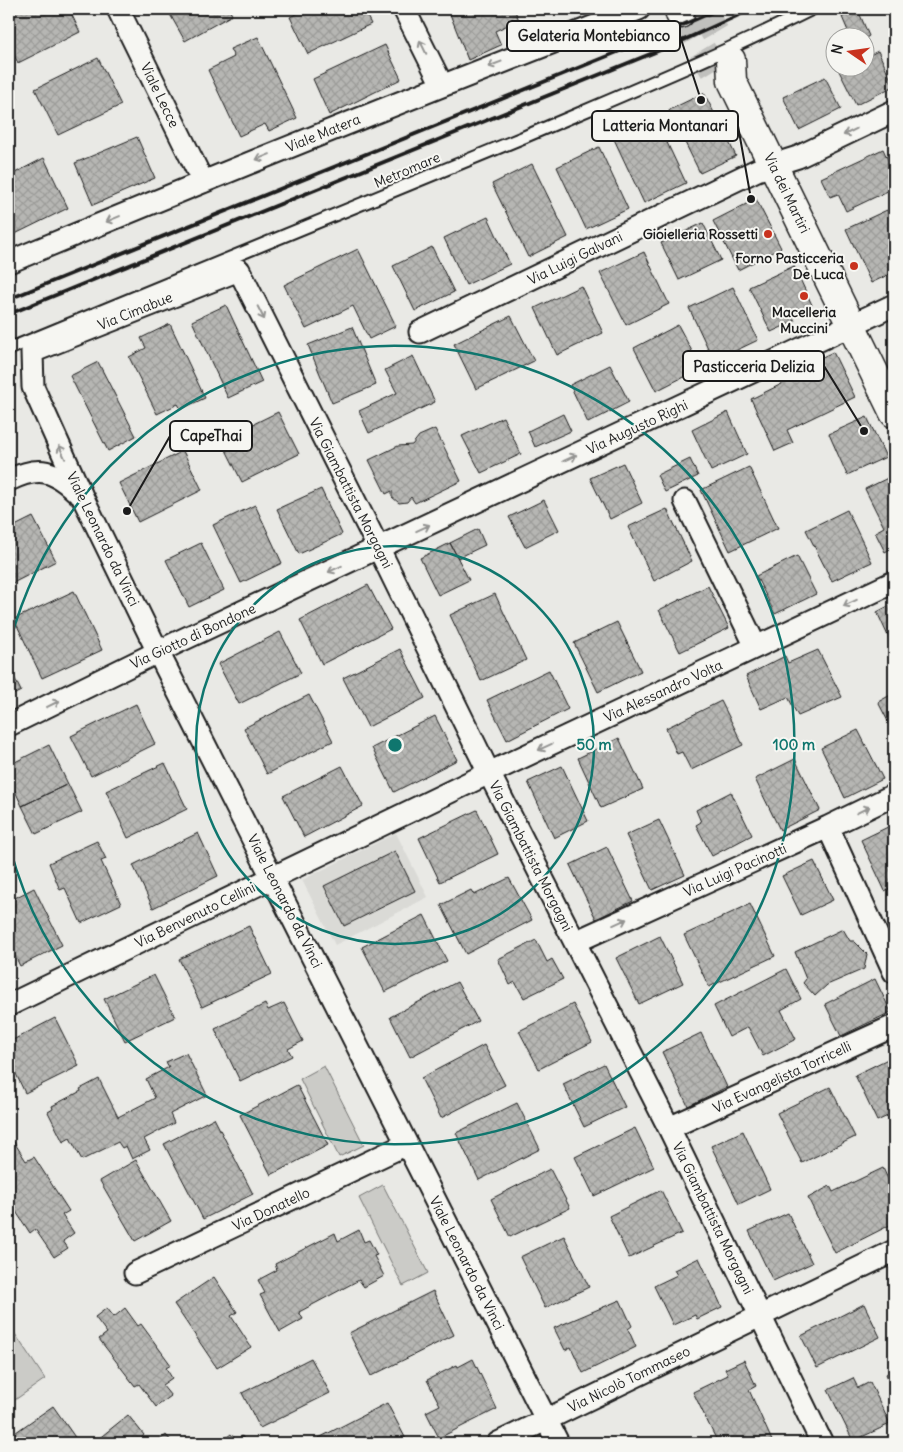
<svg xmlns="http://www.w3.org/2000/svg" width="903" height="1452" font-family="Delius,sans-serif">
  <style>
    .built { fill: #dadad6 }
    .park { fill: #cbcbc7; stroke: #747472 }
    .building { fill: url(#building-cross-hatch); stroke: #1c1c1c }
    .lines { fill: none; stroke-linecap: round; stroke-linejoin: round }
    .tertiary-tunnel { stroke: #c0c0bd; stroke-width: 28; stroke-dasharray: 28 14; stroke-linecap: butt }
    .service-casing { stroke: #1c1c1c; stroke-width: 15 }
    .minor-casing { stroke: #1c1c1c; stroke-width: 25 }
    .tertiary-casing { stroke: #1c1c1c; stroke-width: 31 }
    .service { stroke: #f6f6f2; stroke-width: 11 }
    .minor { stroke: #f6f6f2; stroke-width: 21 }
    .tertiary { stroke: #f6f6f2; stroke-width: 28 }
    .rail { stroke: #1c1c1c; stroke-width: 4 }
    .oneway { stroke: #949492 }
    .ring { fill: none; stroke: #0f766e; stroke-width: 2.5 }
    .poi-dot { fill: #c8321e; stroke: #f6f6f2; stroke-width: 2 }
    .labels { text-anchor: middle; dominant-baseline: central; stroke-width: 4; stroke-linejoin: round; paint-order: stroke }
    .street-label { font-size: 14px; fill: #1c1c1c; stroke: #f6f6f2 }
    .poi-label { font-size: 14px; font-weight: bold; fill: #1c1c1c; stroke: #f6f6f2; text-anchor: end }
    .centre { fill: #0f766e; stroke: #f6f6f2; stroke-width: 2.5 }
    .ring-label { font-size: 15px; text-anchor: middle; font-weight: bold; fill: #0f766e; stroke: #f6f6f2; stroke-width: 4; stroke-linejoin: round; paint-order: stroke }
    .leader { fill: none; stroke: #1c1c1c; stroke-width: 2 }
    .callout-dot { fill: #1c1c1c; stroke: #f6f6f2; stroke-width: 2 }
    .callout { fill: #f6f6f2; stroke: #1c1c1c; stroke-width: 2 }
    .callout-label { font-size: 15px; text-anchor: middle; font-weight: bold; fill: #1c1c1c }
  </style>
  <defs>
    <pattern id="building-cross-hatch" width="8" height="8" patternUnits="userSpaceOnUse" patternTransform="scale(1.25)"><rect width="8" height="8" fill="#b6b6b3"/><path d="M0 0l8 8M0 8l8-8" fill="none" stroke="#9c9c99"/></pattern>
  </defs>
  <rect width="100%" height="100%" fill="#e9e9e5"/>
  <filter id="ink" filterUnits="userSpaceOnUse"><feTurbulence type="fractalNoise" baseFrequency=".02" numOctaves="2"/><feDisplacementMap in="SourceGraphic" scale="10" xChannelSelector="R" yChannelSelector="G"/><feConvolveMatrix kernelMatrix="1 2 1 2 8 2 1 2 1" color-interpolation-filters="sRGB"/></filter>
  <g filter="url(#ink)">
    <path class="built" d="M396,833L428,897L335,945L302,880Z"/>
    <path class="park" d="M324,1066L364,1145L339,1157L300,1079Z
      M383,1185L428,1273L403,1286L359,1198Z
      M9,1325L45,1379L9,1404Z"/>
    <path class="building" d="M19,9H69L80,32L18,63L9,45V14Z
      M167,9H229L232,15L185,41Z
      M306,9H363L371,24L308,54L290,17Z
      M448,9H514L519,20L495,31L501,45L468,60Z
      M563,9H577L566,14Z
      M858,10L869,36L866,38H851L842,17Z
      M258,37L297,118L269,131L265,124L239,136L208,70L234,57L230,49Z
      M385,45L401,79L329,115L313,79Z
      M878,51L894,86L856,105L839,71L846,68H866V57Z
      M98,58L121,105L58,135L35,89Z
      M825,77L841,109L799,130L783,97Z
      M704,93L736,156L700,173L669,110Z
      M655,117L686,183L644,203L613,137Z
      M137,137L155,178L93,205L75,163Z
      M599,147L628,209L586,229L557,167Z
      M883,149L894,173V188L846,211L838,194L830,197L821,178Z
      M44,158L68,208L9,237V176Z
      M532,164L568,237L528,257L492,184Z
      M756,199L781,248L738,270L713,221Z
      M887,210L894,225V272L871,283L846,229Z
      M488,217L510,264L466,285L444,238Z
      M703,223L721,260L679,280L661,243Z
      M432,247L454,292L415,311L393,266Z
      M358,249L396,326L369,339L353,306L306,329L284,285Z
      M644,252L669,304L626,325L600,273Z
      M794,266L812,305L792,315L795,321L771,332L749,287Z
      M581,286L603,333L557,355L535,308Z
      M733,287L758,340L714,361L689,308Z
      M226,305L262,382L228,398L192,321Z
      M511,316L534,361L476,389L454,344Z
      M170,324L205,398L181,409L178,404L157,414L129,357L146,348L141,338Z
      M678,325L701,368L656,391L634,348Z
      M352,327L376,385L332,403L308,345Z
      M833,352L855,397L787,430L793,443L775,451L751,399L792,379L789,373Z
      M413,356L435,402L369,433L359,411L397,393L385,370Z
      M98,362L136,436L108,451L70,376Z
      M610,365L629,402L588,423L570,385Z
      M278,412L299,454L242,482L221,440Z
      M728,412L747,454L711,471L692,430Z
      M563,414L571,431L535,447L528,431Z
      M503,417L521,454L481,473L462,436Z
      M867,417L886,457L847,475L829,434Z
      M435,429L461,481L415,503L411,497L407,502L399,503L392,497V491L386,494L369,460L398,446L412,445L419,436Z
      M183,451L202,490L138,522L119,483Z
      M690,459L698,476L665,492L657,475Z
      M623,463L642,503L610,519L590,478Z
      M749,467L778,528L730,551L701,490Z
      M894,475V547L885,552L875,532L884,527L865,489Z
      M321,489L342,534L299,554L277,509Z
      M544,500L559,530L525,547L509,517Z
      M255,505L282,563L241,583L213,525Z
      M667,509L692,561L654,581L628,527Z
      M847,510L872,562L832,581L806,530Z
      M33,517L56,561L9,585V529Z
      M478,529L485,545L458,558L450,543Z
      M201,543L224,590L189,607L166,560Z
      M450,543L469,580L438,595L420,558Z
      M797,556L816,594L775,614L756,576Z
      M368,585L391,629L322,664L300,620Z
      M708,586L729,628L680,652L659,610Z
      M74,591L102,650L42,678L14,619Z
      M495,594L526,660L481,681L450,615Z
      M894,603V649L877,612Z
      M617,622L641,671L598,692L574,643Z
      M280,632L301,673L239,704L218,664Z
      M400,649L425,698L368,727L343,678Z
      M818,650L842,697L798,716L788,697L761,709L746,676L785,656L788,663Z
      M9,667L21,691L9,697Z
      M549,670L568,709L507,740L487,700Z
      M894,693V733L878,702Z
      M309,695L333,741L267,774L244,728Z
      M721,701L743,745L691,770L682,752L677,754L666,728Z
      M136,704L155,744L91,776L71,736Z
      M435,716L457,760L394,792L372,748Z
      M858,730L883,779L845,798L821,748Z
      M619,738L643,789L601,808L578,758Z
      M49,745L68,784L22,806L9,778V765Z
      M795,759L820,810L780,830L755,779Z
      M165,763L187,809L128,838L106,791Z
      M342,766L363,806L304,837L283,796Z
      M562,766L588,821L554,838L528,782Z
      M68,784L82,812L36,834L22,806Z
      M731,792L752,835L712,856L696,825L701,822L696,810Z
      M477,810L498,854L440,882L419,838Z
      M659,820L685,875L652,890L626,835Z
      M894,824V886L885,891L861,840Z
      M198,833L218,876L153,908L133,865Z
      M97,841L106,859L101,861L121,904L81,923L65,888L60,890L49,863Z
      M607,847L633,901L596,919L570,865Z
      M395,851L415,891L344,926L324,886Z
      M814,861L833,900L801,915L782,876Z
      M509,878L532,920L466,954L441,905L471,890L474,895Z
      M34,888L62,945L20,966L9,944V901Z
      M750,904L775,956L709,987L684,935Z
      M424,915L447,961L385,992L362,947Z
      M249,926L272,974L202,1007L179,959Z
      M843,929L850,941H854L867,954L864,969L827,985L815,996L803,983L806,979L795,952Z
      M660,936L683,983L639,1004L616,958Z
      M536,940L547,962L552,959L563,979L524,998L515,982L510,985L498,959Z
      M786,969L801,999L781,1010L796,1039L763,1056L748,1027L729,1037L714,1006Z
      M154,975L175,1017L125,1041L104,999Z
      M875,979L891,1012L841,1036L825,1004Z
      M457,982L478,1021L410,1057L390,1017Z
      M284,1003L303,1041L288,1049L292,1056L240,1081L215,1029L265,1004L268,1010Z
      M573,1004L592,1042L539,1069L519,1031Z
      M55,1018L79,1066L25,1093L9,1059V1042Z
      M701,1033L727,1087L688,1106L662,1052Z
      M484,1045L505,1085L441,1118L421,1078Z
      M186,1053L207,1095L170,1114L174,1123L144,1139L150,1150L132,1159L126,1146L122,1148L118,1142L82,1160L70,1138L63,1142L48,1112L53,1109L52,1106L81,1091L80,1089L99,1079L118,1117L155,1098L146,1079L169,1067L166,1062Z
      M894,1056V1113L877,1121L855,1075Z
      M604,1064L625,1107L584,1127L563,1084Z
      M297,1085L328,1145L271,1175L240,1115Z
      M830,1087L855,1137L802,1163L777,1113Z
      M517,1103L540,1149L479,1180L456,1133Z
      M214,1118L253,1194L203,1219L164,1144Z
      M635,1128L654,1167L594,1196L575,1157Z
      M743,1131L770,1189L739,1204L711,1146Z
      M14,1142L26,1161L34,1157L69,1211L62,1215L74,1233L63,1241L68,1248L54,1257L35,1229L30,1233L9,1201V1145Z
      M136,1160L171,1221L135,1241L100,1181Z
      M883,1168L894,1192V1223L835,1253L808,1198L830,1186L833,1192Z
      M550,1169L570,1208L510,1237L491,1199Z
      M661,1190L682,1233L629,1258L609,1216Z
      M788,1213L812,1263L773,1281L749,1231Z
      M359,1230L364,1242L369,1240L377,1255L374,1256L384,1276L364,1287L359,1280L299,1312L303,1319L280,1332L260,1295L265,1293L258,1280L277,1270L275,1264L335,1233L338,1241Z
      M564,1236L589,1287L545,1308L520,1257Z
      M699,1258L722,1307L697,1319L695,1315L673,1325L654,1286L677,1275L674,1270Z
      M214,1277L237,1312L231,1316L251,1347L217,1368L174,1304Z
      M433,1291L454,1335L371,1376L349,1333Z
      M620,1300L632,1326L628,1329L636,1347L583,1373L571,1347L565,1350L554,1328Z
      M864,1304L880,1337L817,1368L801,1336Z
      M107,1308L114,1317L125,1308L138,1326L141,1324L171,1365L166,1368L172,1378L162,1385L171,1396L156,1407L139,1384L135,1386L99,1339L107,1333L95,1317Z
      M311,1358L330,1393L260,1428L242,1393Z
      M473,1359L497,1409L439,1438L426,1412L440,1405L427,1380L457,1365L458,1367Z
      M744,1360L756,1386L749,1390L773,1443H718L693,1392L728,1375L725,1369Z
      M894,1370V1392L886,1374Z
      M853,1378L858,1388L870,1382L890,1424L853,1441L828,1390Z
      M387,1403L408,1443H309Z
      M53,1406L79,1443H9V1437Z
      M128,1415L144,1435L137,1443H99L97,1440Z
      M231,1434L236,1441L242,1436L247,1443H219Z
      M166,1435L173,1443H156Z"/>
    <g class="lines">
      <path class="tertiary-tunnel" d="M701,9L731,60
        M680,14L714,70"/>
      <g class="service-casing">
        <path id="service" d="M9,349C181,279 353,209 524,137C620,96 718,56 812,9"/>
      </g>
      <g class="minor-casing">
        <path id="minor" d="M118,9L203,182
          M404,9L442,85
          M9,262C218,175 428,90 639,9
          M420,332L757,170L798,157L894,111
          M9,480C40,465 54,470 78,493
          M685,501L756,647
          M9,725L180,641L894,305
          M828,827L894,972
          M575,942L828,827L894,795
          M9,1005L489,773L894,582
          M669,1128L894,1026
          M135,1273L407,1144
          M498,1443L894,1251
          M558,1443L158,652L82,496L33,387L32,352L239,270L379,549L489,773L669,1128L822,1443"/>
      </g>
      <g class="tertiary-casing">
        <path id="tertiary" d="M679,9L680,14
          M731,60L732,81L894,413"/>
      </g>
      <use href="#service" class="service"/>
      <use href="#minor" class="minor"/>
      <use href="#tertiary" class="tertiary"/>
      <path class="rail" d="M9,299L669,31L719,9
        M9,314L675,44L752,9"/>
    </g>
    <defs><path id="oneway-shaft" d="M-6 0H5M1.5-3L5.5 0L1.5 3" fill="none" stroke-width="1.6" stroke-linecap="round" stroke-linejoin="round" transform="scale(1.25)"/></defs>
    <g class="oneway">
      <use href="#oneway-shaft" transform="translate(423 47) rotate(-116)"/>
      <use href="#oneway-shaft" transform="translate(495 64) rotate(159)"/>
      <use href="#oneway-shaft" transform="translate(850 132) rotate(154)"/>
      <use href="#oneway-shaft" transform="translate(263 157) rotate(158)"/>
      <use href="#oneway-shaft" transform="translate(113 219) rotate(157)"/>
      <use href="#oneway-shaft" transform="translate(261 313) rotate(63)"/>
      <use href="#oneway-shaft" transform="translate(62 452) rotate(-115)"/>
      <use href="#oneway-shaft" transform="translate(570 458) rotate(-25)"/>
      <use href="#oneway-shaft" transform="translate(423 528) rotate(-25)"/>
      <use href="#oneway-shaft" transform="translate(335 569) rotate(155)"/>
      <use href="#oneway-shaft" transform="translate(850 603) rotate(155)"/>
      <use href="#oneway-shaft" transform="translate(53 704) rotate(-26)"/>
      <use href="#oneway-shaft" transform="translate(545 747) rotate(155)"/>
      <use href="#oneway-shaft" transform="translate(863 810) rotate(-26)"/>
      <use href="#oneway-shaft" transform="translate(620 922) rotate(-24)"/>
    </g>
  </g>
  <g class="ring">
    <circle cx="395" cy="745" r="199"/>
    <path d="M10 642A399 399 0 1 1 10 848"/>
  </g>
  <g class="poi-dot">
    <circle cx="768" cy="234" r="5"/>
    <circle cx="854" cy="266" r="5"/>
    <circle cx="804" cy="296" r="5"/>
  </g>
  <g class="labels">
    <g class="street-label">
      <text transform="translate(160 95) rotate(64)">Viale Lecce</text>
      <text transform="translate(323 133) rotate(-22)">Viale Matera</text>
      <text transform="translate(407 170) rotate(-23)">Metromare</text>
      <text transform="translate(787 193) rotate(64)">Via dei Martiri</text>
      <text transform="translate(575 258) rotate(-26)">Via Luigi Galvani</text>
      <text transform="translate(135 311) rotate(-22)">Via Cimabue</text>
      <text transform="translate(637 427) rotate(-25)">Via Augusto Righi</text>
      <text transform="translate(351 493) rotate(63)">Via Giambattista Morgagni</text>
      <text transform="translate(103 539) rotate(64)">Viale Leonardo da Vinci</text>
      <text transform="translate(193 636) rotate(-25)">Via Giotto di Bondone</text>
      <text transform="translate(663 691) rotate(-25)">Via Alessandro Volta</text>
      <text transform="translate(531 856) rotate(63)">Via Giambattista Morgagni</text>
      <text transform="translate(735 870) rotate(-24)">Via Luigi Pacinotti</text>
      <text transform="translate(285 901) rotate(63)">Viale Leonardo da Vinci</text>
      <text transform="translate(195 915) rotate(-26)">Via Benvenuto Cellini</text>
      <text transform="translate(782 1077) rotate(-25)">Via Evangelista Torricelli</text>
      <text transform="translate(271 1209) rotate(-25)">Via Donatello</text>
      <text transform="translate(713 1218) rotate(64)">Via Giambattista Morgagni</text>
      <text transform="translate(467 1263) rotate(63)">Viale Leonardo da Vinci</text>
      <text transform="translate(629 1379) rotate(-26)">Via Nicolò Tommaseo</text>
    </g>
    <g class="poi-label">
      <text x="758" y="234">Gioielleria Rossetti</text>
      <text x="844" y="258">Forno Pasticceria<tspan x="844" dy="16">De Luca</tspan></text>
      <text x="804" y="312" text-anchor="middle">Macelleria<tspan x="804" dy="16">Muccini</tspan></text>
    </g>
  </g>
  <circle cx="395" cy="745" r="8" class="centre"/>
  <g class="ring-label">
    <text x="594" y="750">50 m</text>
    <text x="794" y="750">100 m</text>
  </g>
  <path class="leader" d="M701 100L680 36M751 199L738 126M864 431L824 366M127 511L170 436"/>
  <g class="callout-dot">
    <circle cx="701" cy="100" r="5"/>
    <circle cx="751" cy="199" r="5"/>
    <circle cx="864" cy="431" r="5"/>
    <circle cx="127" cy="511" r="5"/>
  </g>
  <g class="callout">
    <rect x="507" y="21" width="173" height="30" rx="5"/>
    <rect x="592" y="111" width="146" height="30" rx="5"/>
    <rect x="683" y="351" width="141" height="30" rx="5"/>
    <rect x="170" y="421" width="82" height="30" rx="5"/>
  </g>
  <g class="callout-label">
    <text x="594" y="41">Gelateria Montebianco</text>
    <text x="665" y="131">Latteria Montanari</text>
    <text x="754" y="372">Pasticceria Delizia</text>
    <text x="211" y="441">CapeThai</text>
  </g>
  <rect width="903" height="1452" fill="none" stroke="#f6f6f2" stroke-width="30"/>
  <rect x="15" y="15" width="873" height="1422" fill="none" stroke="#1c1c1c" stroke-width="2" filter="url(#ink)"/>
  <g transform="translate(850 52) rotate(283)"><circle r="24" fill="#f6f6f2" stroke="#9f9f9c"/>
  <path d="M0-4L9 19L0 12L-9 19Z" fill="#c8321e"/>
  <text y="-8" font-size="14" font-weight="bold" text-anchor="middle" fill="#1c1c1c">N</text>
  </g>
</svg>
